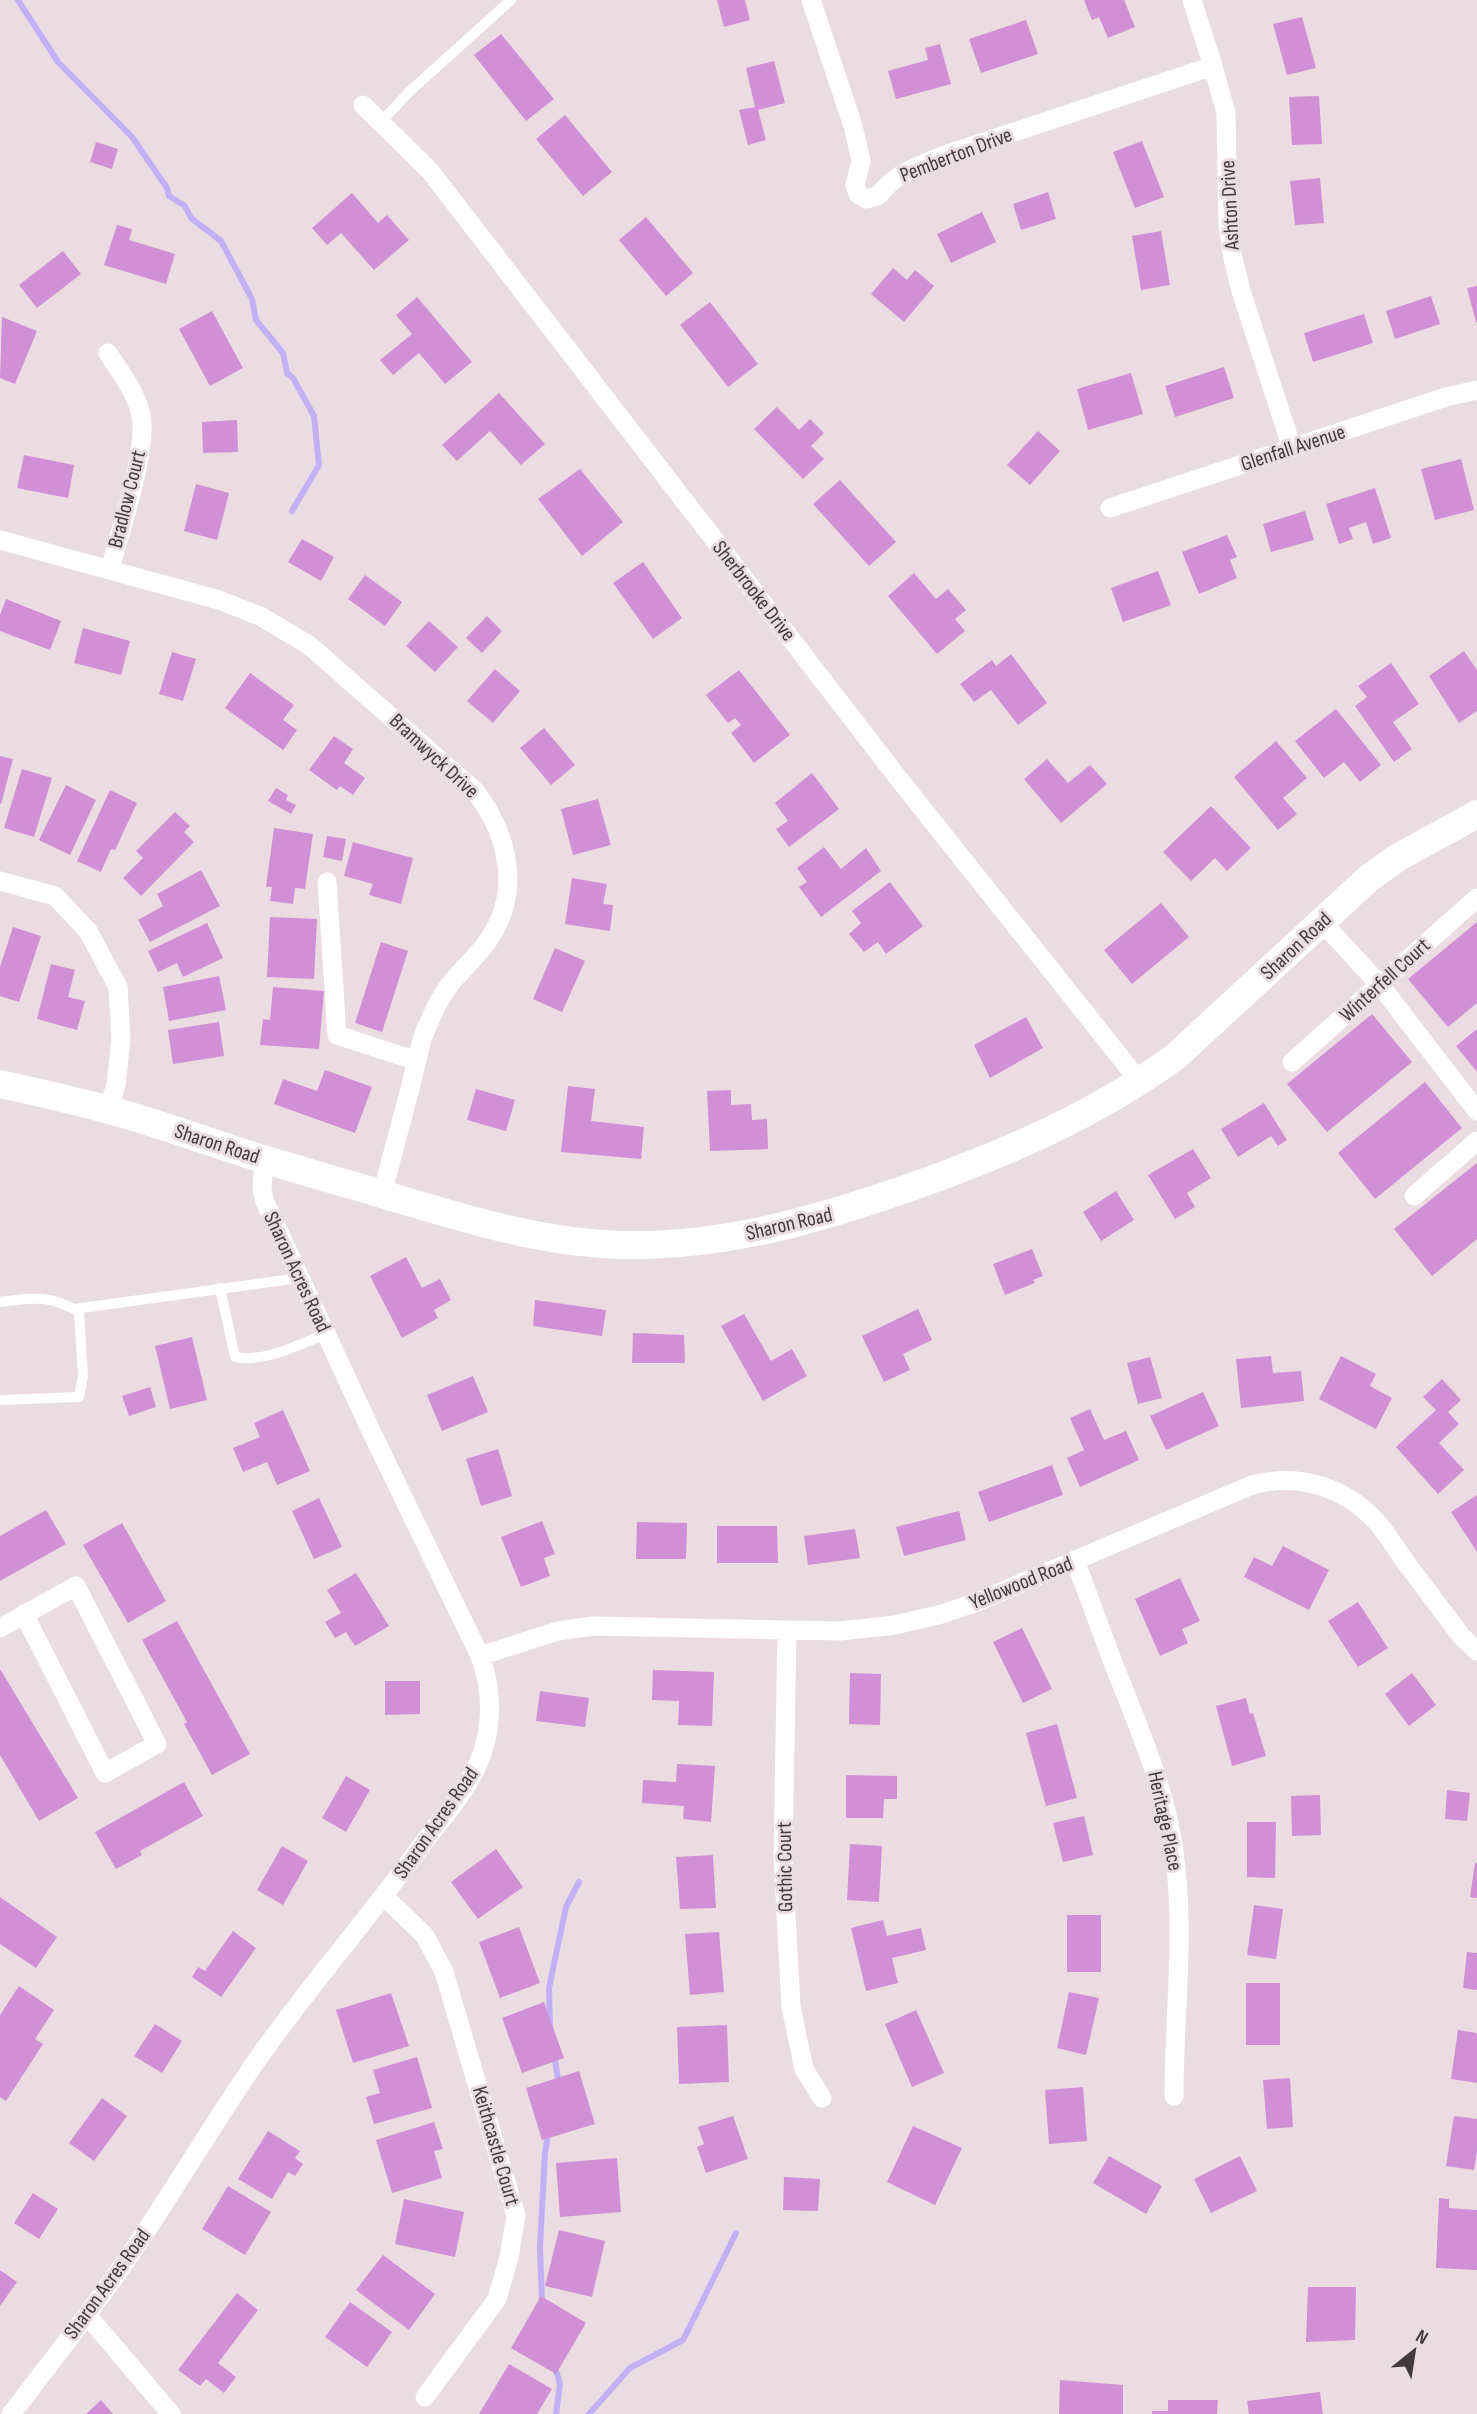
<svg xmlns="http://www.w3.org/2000/svg" width="1477" height="2414" font-family="'Sofia Sans Condensed',sans-serif">
  <style>
    .lines { fill: none; stroke-linecap: round; stroke-linejoin: round }
    .stream { stroke: #c0b1f6; stroke-width: 6 }
    .building { fill: #d18fd6 }
    .service { stroke: #fff; stroke-width: 10 }
    .minor { stroke: #fff; stroke-width: 19 }
    .secondary { stroke: #fff; stroke-width: 28 }
    .labels { text-anchor: middle; dominant-baseline: central; stroke-width: 6; stroke-linejoin: round; paint-order: stroke }
    .street-label { font-size: 21px; fill: #413b3d; stroke: #ebdce1 }
  </style>
  <rect width="100%" height="100%" fill="#ebdce1"/>
  <g class="lines">
    <path class="stream" d="M18,0L58,62L132,137L167,188L169,196L185,206L191,218L221,241L252,299L256,320L283,353L287,373L293,378L314,416L319,465L292,511
      M550,2026L549,1988L566,1907L579,1882
      M554,2054L559,2085
      M542,2302L540,2248L545,2152L549,2131
      M555,2367L560,2384L556,2414
      M589,2414L630,2368L683,2340L736,2233"/>
  </g>
  <path class="building" d="M717,0H745L750,20L724,27Z
    M1084,0H1124L1135,27L1108,38L1099,17L1092,20Z
    M1302,17L1316,68L1287,75L1273,24Z
    M1026,20L1038,54L981,73L969,39Z
    M501,34L554,99L526,121L474,55Z
    M940,44L951,84L896,99L888,71L928,60L925,48Z
    M774,61L785,103L758,110L766,140L748,145L739,110L755,107L746,68Z
    M1319,96L1322,144L1292,145L1289,97Z
    M565,115L612,172L583,196L536,139Z
    M1142,141L1164,197L1135,208L1113,152Z
    M96,142L118,149L112,169L90,162Z
    M1320,178L1324,223L1295,225L1290,181Z
    M1048,192L1056,219L1021,230L1013,204Z
    M352,193L378,223L387,215L409,240L374,270L341,233L327,245L312,228Z
    M982,212L996,242L951,263L937,234Z
    M646,217L693,273L666,296L619,240Z
    M117,225L132,229L129,240L175,254L166,284L104,265Z
    M1161,231L1170,285L1141,290L1132,236Z
    M63,251L81,274L37,308L19,285Z
    M893,268L907,280L915,270L934,286L904,322L871,294Z
    M1477,286V322H1476L1467,288Z
    M1431,296L1440,324L1395,339L1386,311Z
    M417,297L472,362L445,384L419,353L393,375L380,360L412,334L396,315Z
    M710,302L758,364L728,387L680,325Z
    M212,311L243,368L210,386L179,329Z
    M1364,314L1373,343L1313,362L1304,333Z
    M2,317L37,331L15,384L0,378Z
    M1224,367L1234,398L1175,417L1165,386Z
    M1131,373L1143,414L1088,430L1077,389Z
    M499,393L545,444L521,465L490,431L457,461L442,445Z
    M777,407L799,430L810,419L824,433L811,446L824,459L803,479L754,429Z
    M237,420L238,452L203,453L202,422Z
    M1038,431L1060,451L1030,485L1007,465Z
    M24,455L74,465L68,498L17,488Z
    M1461,459L1474,510L1435,520L1421,469Z
    M580,469L623,522L582,556L538,499Z
    M840,480L896,542L869,566L813,504Z
    M196,484L229,493L217,540L184,531Z
    M1375,488L1391,538L1373,544L1366,522L1349,528L1353,539L1339,544L1326,504Z
    M1305,511L1314,540L1271,552L1263,524Z
    M1227,535L1237,557L1230,560L1237,578L1199,594L1182,552Z
    M302,539L334,557L321,581L288,562Z
    M643,562L682,618L653,639L613,583Z
    M1158,571L1171,605L1123,622L1111,588Z
    M914,573L936,599L948,589L966,610L955,619L965,631L937,654L888,596Z
    M365,575L402,602L385,626L348,599Z
    M6,599L61,621L50,650L0,631V615Z
    M487,616L502,631L482,653L466,638Z
    M429,621L458,647L435,672L406,646Z
    M83,628L130,641L121,675L74,663Z
    M1464,651L1477,670V711L1459,723L1429,676Z
    M172,652L196,659L183,701L159,694Z
    M1011,654L1047,703L1018,725L991,690L974,702L960,684L992,660L996,666Z
    M1391,663L1419,704L1393,722L1412,749L1394,762L1355,706L1367,697L1358,686Z
    M495,669L520,691L493,723L467,701Z
    M739,670L790,735L754,763L731,733L741,725L735,718L728,723L706,695Z
    M250,673L294,705L283,720L297,730L283,750L225,708Z
    M1336,709L1381,765L1360,782L1344,762L1324,778L1295,741Z
    M544,728L575,765L551,785L520,748Z
    M334,736L353,749L344,763L365,778L353,795L340,786L337,790L309,770Z
    M1276,741L1307,778L1283,798L1297,814L1278,830L1234,777Z
    M0,756L13,759L1,804H0Z
    M1047,759L1068,783L1090,765L1107,784L1061,823L1024,779Z
    M22,769L52,778L34,837L4,828Z
    M812,773L839,809L789,847L776,829L788,821L775,803Z
    M66,785L96,800L70,855L39,840Z
    M276,788L288,795L286,800L296,805L291,814L268,801Z
    M110,790L137,803L115,850L111,849L101,872L77,861Z
    M598,799L611,845L573,855L561,809Z
    M1211,806L1251,848L1227,871L1215,858L1191,881L1163,852Z
    M175,812L190,826L184,832L194,842L141,896L123,878L143,858L136,851Z
    M274,828L313,834L305,889L295,888L293,904L270,901L272,887H266Z
    M327,836L346,839L342,861L323,857Z
    M353,842L413,858L401,904L369,895L373,884L344,876Z
    M824,847L841,869L866,848L881,871L821,917L799,887L807,882L797,868Z
    M201,870L220,906L150,942L138,920L163,906L157,894Z
    M572,878L607,884L603,904L613,905L610,931L565,924Z
    M890,882L923,926L886,954L878,942L864,952L849,934L861,923L852,911Z
    M1161,903L1189,937L1132,984L1104,950Z
    M270,917L317,919L314,979L267,977Z
    M1477,922V1003L1448,1027L1408,979Z
    M207,923L223,958L183,977L177,963L158,972L148,951Z
    M13,927L41,936L19,1002L0,996V967Z
    M381,942L408,951L382,1032L355,1023Z
    M555,948L585,961L562,1012L533,999Z
    M51,964L75,970L68,997L85,1001L77,1030L37,1019Z
    M219,976L226,1010L169,1021L163,987Z
    M273,987L324,991L319,1049L260,1045L263,1019L270,1020Z
    M1372,1014L1412,1062L1327,1132L1287,1084Z
    M1026,1017L1043,1048L990,1078L974,1045Z
    M219,1022L224,1056L173,1064L168,1030Z
    M1477,1029V1072L1456,1046Z
    M325,1070L372,1087L355,1133L274,1104L283,1079L317,1091Z
    M1425,1082L1462,1128L1375,1199L1338,1153Z
    M568,1086L595,1089L591,1121L644,1127L641,1159L561,1152Z
    M476,1089L515,1100L506,1131L467,1120Z
    M731,1090V1105L751,1104L752,1120L767,1119L768,1149L710,1151L707,1091Z
    M1264,1103L1287,1140L1278,1146L1271,1136L1238,1157L1221,1129Z
    M1193,1149L1211,1178L1187,1193L1195,1207L1175,1219L1148,1175Z
    M1477,1163V1239L1432,1276L1394,1229Z
    M1116,1191L1134,1220L1101,1241L1083,1212Z
    M1032,1249L1043,1276L1033,1280L1035,1283L1005,1295L993,1264Z
    M406,1257L422,1288L440,1279L451,1300L434,1310L438,1318L402,1338L370,1276Z
    M535,1300L606,1310L602,1336L533,1326Z
    M918,1309L932,1340L903,1354L910,1370L884,1382L862,1336Z
    M744,1314L771,1361L792,1349L807,1376L763,1401L721,1326Z
    M633,1333L684,1335L685,1363H632Z
    M192,1337L207,1400L170,1409L155,1346Z
    M1271,1356L1273,1373L1301,1371L1304,1401L1241,1408L1236,1359Z
    M1341,1356L1376,1374L1370,1386L1392,1398L1376,1429L1319,1399Z
    M1150,1357L1162,1398L1138,1404L1127,1363Z
    M473,1376L488,1412L442,1431L427,1395Z
    M1442,1379L1461,1400L1448,1412L1459,1424L1439,1443L1464,1470L1438,1494L1396,1447L1436,1410L1423,1397Z
    M150,1387L156,1407L129,1416L122,1396Z
    M1203,1392L1219,1426L1166,1450L1150,1416Z
    M1090,1409L1104,1440L1126,1431L1139,1460L1080,1487L1067,1458L1084,1450L1070,1418Z
    M283,1410L310,1471L277,1485L267,1462L243,1472L233,1448L260,1437L254,1423Z
    M498,1449L512,1496L481,1506L466,1459Z
    M1052,1465L1063,1495L989,1522L978,1492Z
    M1477,1495V1552L1451,1512Z
    M319,1498L342,1547L314,1559L292,1511Z
    M46,1510L66,1544L0,1581V1536Z
    M959,1511L966,1540L904,1556L896,1527Z
    M542,1521L555,1554L544,1558L550,1576L521,1587L501,1537Z
    M637,1522L687,1523L686,1559H636Z
    M122,1523L166,1601L128,1623L83,1545Z
    M717,1526H777L778,1563H717Z
    M855,1529L860,1558L808,1565L804,1536Z
    M1283,1546L1329,1570L1309,1610L1244,1577L1254,1557L1272,1566Z
    M356,1573L389,1626L355,1646L346,1632L335,1638L325,1622L341,1613L327,1590Z
    M1180,1578L1200,1621L1182,1629L1188,1643L1160,1656L1135,1599Z
    M1358,1602L1388,1648L1358,1667L1328,1621Z
    M177,1621L250,1754L212,1775L184,1724L187,1722L142,1640Z
    M1022,1628L1052,1689L1023,1703L993,1642Z
    M0,1669L78,1798L39,1821L0,1755Z
    M653,1670L714,1672L712,1726L678,1725L679,1701L652,1700Z
    M850,1673L881,1674L880,1725L849,1724Z
    M1412,1673L1436,1705L1409,1726L1385,1694Z
    M385,1681H420V1714L385,1715Z
    M540,1691L589,1698L585,1727L536,1721Z
    M1246,1698L1250,1714L1253,1713L1266,1756L1232,1766L1216,1706Z
    M1057,1724L1077,1798L1046,1806L1026,1733Z
    M677,1764L715,1766L711,1822L683,1819L684,1806L642,1803L643,1780L676,1782Z
    M846,1775L897,1776V1799H884L883,1818H846Z
    M346,1776L370,1790L346,1832L322,1818Z
    M184,1782L203,1816L140,1851L142,1855L116,1869L95,1832Z
    M1447,1790L1470,1793L1467,1821L1445,1819Z
    M1320,1795L1321,1835L1292,1836L1291,1796Z
    M1084,1816L1093,1855L1063,1862L1053,1823Z
    M1247,1822H1276L1275,1878L1247,1877Z
    M850,1844L882,1846L879,1902L847,1900Z
    M282,1846L308,1861L283,1905L257,1890Z
    M496,1849L523,1887L478,1919L451,1882Z
    M713,1855L716,1908L680,1909L676,1857Z
    M1475,1863H1477V1898L1470,1897Z
    M0,1897L57,1937L36,1968L0,1944Z
    M1254,1905L1283,1909L1276,1959L1247,1955Z
    M1067,1915H1101V1972H1067Z
    M883,1920L887,1936L921,1928L926,1950L892,1958L898,1983L866,1991L851,1928Z
    M519,1927L540,1983L500,1998L479,1942Z
    M233,1931L256,1948L221,1997L192,1977L198,1967L205,1971Z
    M719,1932L724,1992L690,1995L685,1934Z
    M1467,1952L1477,1953V1990L1463,1988Z
    M1246,1983H1280V2045H1246Z
    M19,1986L54,2010L35,2039L43,2044L6,2101L0,2097V2015Z
    M1069,1992L1099,1998L1086,2055L1057,2048Z
    M391,1993L409,2046L353,2063L336,2010Z
    M544,2002L564,2058L522,2073L502,2018Z
    M916,2010L944,2073L912,2087L885,2024Z
    M155,2024L182,2041L162,2073L134,2056Z
    M727,2025L729,2082L679,2084L677,2027Z
    M1458,2030L1477,2033V2083L1451,2079Z
    M417,2057L432,2108L374,2124L366,2097L380,2093L373,2070Z
    M579,2071L595,2124L542,2140L526,2088Z
    M1290,2078L1293,2127L1267,2129L1263,2080Z
    M1083,2087L1087,2141L1049,2144L1045,2090Z
    M102,2098L127,2116L94,2161L69,2143Z
    M733,2116L748,2159L706,2173L697,2147L704,2144L698,2127Z
    M1454,2116L1477,2119V2151L1474,2170L1446,2166Z
    M434,2122L443,2149L434,2151L442,2178L392,2193L376,2140Z
    M913,2126L962,2148L935,2205L887,2182Z
    M268,2131L300,2151L295,2158L303,2164L295,2176L288,2172L272,2199L238,2179Z
    M1109,2156L1162,2186L1146,2214L1093,2183Z
    M1240,2156L1257,2191L1211,2213L1194,2179Z
    M617,2158L621,2212L560,2217L556,2163Z
    M784,2177L820,2179L818,2211L783,2210Z
    M228,2186L271,2212L245,2255L202,2229Z
    M33,2193L58,2209L39,2239L14,2223Z
    M1439,2198L1449,2199V2208L1477,2210V2270L1436,2268Z
    M404,2199L464,2212L455,2257L395,2244Z
    M559,2230L605,2241L592,2297L545,2286Z
    M383,2255L435,2294L409,2330L356,2290Z
    M0,2270L17,2282L0,2306Z
    M1308,2287H1356L1355,2340L1306,2342Z
    M237,2293L258,2310L218,2363L236,2377L224,2393L206,2379L200,2386L178,2370Z
    M541,2296L586,2323L556,2374L511,2348Z
    M350,2302L392,2332L367,2367L325,2337Z
    M509,2364L552,2389L537,2414H479Z
    M1060,2380L1123,2385V2414H1059Z
    M1320,2392L1323,2414H1249L1247,2401Z
    M101,2400L113,2414H86Z
    M1168,2400H1218L1217,2414H1152V2411H1168Z"/>
  <g class="lines">
    <path class="service" d="M382,121L409,92L511,0
      M220,1288L235,1357C265,1363 299,1344 326,1334
      M0,1302C33,1298 49,1294 79,1312L83,1376L79,1397L0,1400
      M74,1309L300,1278"/>
    <path class="minor" d="M811,0L853,126L861,161L855,185L858,194L866,199L878,196C896,173 916,167 942,156L1213,66
      M1192,0L1213,66L1226,113L1228,226L1233,258L1241,291L1292,448
      M363,105L430,171L895,774L1140,1082
      M108,353C120,372 136,392 141,415C148,451 119,533 110,570
      M1110,508L1446,397L1477,390
      M0,540L219,600L260,616L309,645L475,791C508,834 522,891 489,939C479,955 463,968 451,983C440,997 433,1013 426,1029C419,1046 416,1064 412,1081C402,1118 392,1156 382,1194
      M0,881L55,896L88,931L118,987L121,1039L116,1085L108,1110
      M327,882L337,1035L417,1061
      M1322,922L1380,985L1477,1111
      M1292,1062L1477,898
      M1414,1196L1477,1141
      M1075,1560C1089,1597 1102,1634 1116,1670C1142,1736 1169,1796 1176,1868C1184,1944 1174,2020 1174,2096
      M0,1628L76,1586L157,1744L105,1773L24,1614
      M787,1630L783,1856L791,2007L804,2069L822,2098
      M480,1656L558,1631L593,1626L840,1631L895,1625L942,1614L977,1602L1252,1485C1297,1473 1343,1486 1375,1520C1387,1533 1396,1549 1407,1564C1425,1588 1444,1613 1462,1637L1477,1651
      M384,1896L425,1936L444,1972L516,2216L509,2257L497,2299L425,2397
      M87,2315L171,2414
      M11,2414C60,2351 109,2288 152,2222C196,2155 236,2086 284,2023C330,1962 379,1904 424,1842C443,1817 465,1793 478,1764C493,1730 493,1690 480,1656L372,1433L265,1202L262,1190L264,1160"/>
    <path class="secondary" d="M0,1084C36,1092 73,1100 109,1110C161,1124 211,1143 263,1159C302,1171 342,1182 382,1194C462,1218 540,1243 624,1245C725,1247 820,1219 914,1186C1007,1153 1095,1115 1175,1057L1369,878L1397,858L1477,814"/>
  </g>
  <g class="labels">
    <g class="street-label">
      <text transform="translate(956 155) rotate(-21)">Pemberton Drive</text>
      <text transform="translate(1230 205) rotate(-93)">Ashton Drive</text>
      <text transform="translate(1293 448) rotate(-18)">Glenfall Avenue</text>
      <text transform="translate(127 499) rotate(-76)">Bradlow Court</text>
      <text transform="translate(754 591) rotate(52)">Sherbrooke Drive</text>
      <text transform="translate(434 756) rotate(43)">Bramwyck Drive</text>
      <text transform="translate(1296 946) rotate(-43)">Sharon Road</text>
      <text transform="translate(1385 980) rotate(-42)">Winterfell Court</text>
      <text transform="translate(217 1144) rotate(18)">Sharon Road</text>
      <text transform="translate(789 1224) rotate(-13)">Sharon Road</text>
      <text transform="translate(297 1272) rotate(65)">Sharon Acres Road</text>
      <text transform="translate(1021 1583) rotate(-22)">Yellowood Road</text>
      <text transform="translate(1165 1821) rotate(78)">Heritage Place</text>
      <text transform="translate(436 1823) rotate(-55)">Sharon Acres Road</text>
      <text transform="translate(785 1867) rotate(-91)">Gothic Court</text>
      <text transform="translate(496 2146) rotate(74)">Keithcastle Court</text>
      <text transform="translate(107 2284) rotate(-54)">Sharon Acres Road</text>
    </g>
  </g>
  <g transform="translate(1414 2351) rotate(30)" stroke="#ebdce1" stroke-width="5" paint-order="stroke">
  <path d="M0-5L12 26L0 18L-12 26Z" fill="#413b3d"/>
  <text y="-10" font-size="19" font-weight="bold" text-anchor="middle" fill="#413b3d">N</text>
  </g>
</svg>
